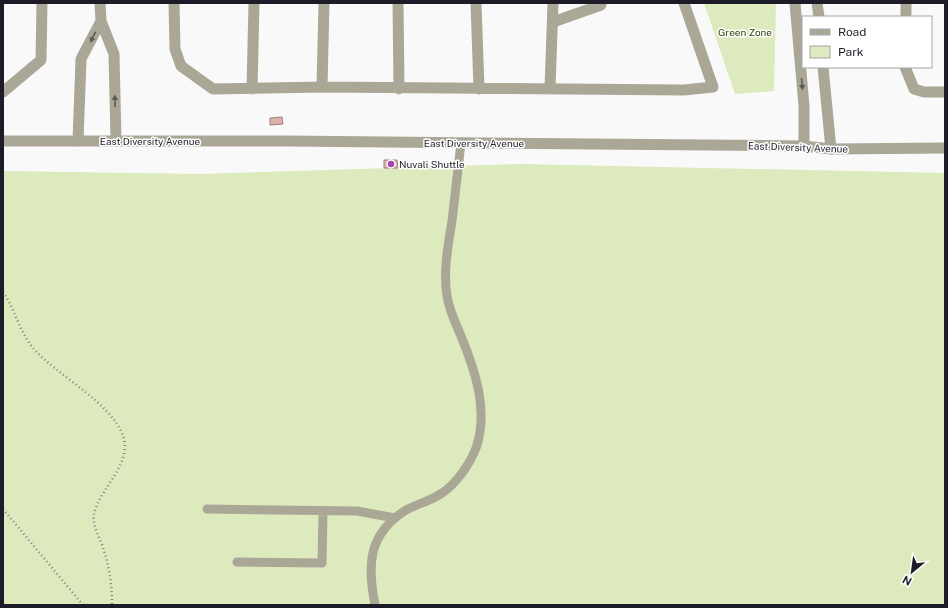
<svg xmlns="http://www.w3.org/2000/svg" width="948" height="608" font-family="'Public Sans',sans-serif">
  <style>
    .green { fill: #dceabd }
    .building { fill: #dbb3a9; stroke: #a27d74 }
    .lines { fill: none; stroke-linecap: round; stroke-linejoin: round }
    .path { stroke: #838289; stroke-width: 2.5; stroke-dasharray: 1 3; stroke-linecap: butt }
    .service { stroke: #aba797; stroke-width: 9 }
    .minor { stroke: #aba797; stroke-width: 11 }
    .tertiary { stroke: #aba797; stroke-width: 11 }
    .oneway { fill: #5d5a5a }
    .poi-dot { fill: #a244ae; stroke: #fff; stroke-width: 1.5 }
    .labels { text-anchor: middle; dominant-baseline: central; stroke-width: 3; stroke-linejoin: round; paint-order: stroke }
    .park-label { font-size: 10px; fill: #334005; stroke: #fff }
    .street-label { font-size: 10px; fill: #1d1b28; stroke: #fff }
    .poi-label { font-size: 10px; fill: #1d1b28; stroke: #fff; text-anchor: start }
  </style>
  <rect width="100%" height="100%" fill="#f9f9f9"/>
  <path class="green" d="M704,3H776L774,91L735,94Z
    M522,164L945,173V605H3V171L200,174Z"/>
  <path class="building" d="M282,117L283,124L270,125V118Z
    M384,160H397L398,168H384Z"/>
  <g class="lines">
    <path class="path" d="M3,292C15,309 19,331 33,348C56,375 111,402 123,436C133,464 99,489 94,514C92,527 101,539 104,551C110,569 112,587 112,605
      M3,509L83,605"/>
    <path class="service" d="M207,509L357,511L395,518
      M237,562L322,563L323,511
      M375,605C367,565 368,534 406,510C417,504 431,501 442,493C456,484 470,464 476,448C489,411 475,370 461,336C456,324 449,310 447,296C443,272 448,245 452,221C455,195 458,169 461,143"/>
    <path class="minor" d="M100,3L101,21
      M174,3L175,49L181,66L213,89L322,87L684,90L713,87L684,3
      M398,3L399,89
      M476,3L479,89
      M795,3L804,106V146
      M817,3L819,17
      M906,17V3
      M553,22L601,5L600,3
      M823,67L831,149
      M905,67L914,89L924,92H945
      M322,87L324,3
      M550,88L553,3
      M252,89L254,3
      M3,92L41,60L42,3
      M78,141L81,59L101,21L114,54L116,140"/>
    <path class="tertiary" d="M3,141H287L804,146L831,149L945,148"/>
  </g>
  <defs><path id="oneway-solid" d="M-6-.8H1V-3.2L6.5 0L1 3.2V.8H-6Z"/></defs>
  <g class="oneway">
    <use href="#oneway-solid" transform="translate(93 37) rotate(117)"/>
    <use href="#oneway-solid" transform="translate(802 84) rotate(85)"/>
    <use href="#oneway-solid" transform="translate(115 101) rotate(-92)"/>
  </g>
  <circle class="poi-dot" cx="391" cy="164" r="4"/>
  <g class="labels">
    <g class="park-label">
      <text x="745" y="32">Green Zone</text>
    </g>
    <g class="street-label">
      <text x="150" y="141">East Diversity Avenue</text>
      <text x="474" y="143">East Diversity Avenue</text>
      <text transform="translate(798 147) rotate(2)">East Diversity Avenue</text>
    </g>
    <g class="poi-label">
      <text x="399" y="164">Nuvali Shuttle</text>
    </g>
  </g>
  <rect width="948" height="608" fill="none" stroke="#1d1b28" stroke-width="8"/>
  <rect x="802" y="16" width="130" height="52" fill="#ffffff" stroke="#a5a4a9"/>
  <rect x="810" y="29" width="20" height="6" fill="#aba797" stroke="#a5a4a9"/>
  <text x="838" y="36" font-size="12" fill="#1d1b28">Road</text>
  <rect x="810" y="46" width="20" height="12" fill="#dceabd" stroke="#a5a4a9"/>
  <text x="838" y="56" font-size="12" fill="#1d1b28">Park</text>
  <g transform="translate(912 572) rotate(209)" stroke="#ffffff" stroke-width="3" paint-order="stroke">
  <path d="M0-3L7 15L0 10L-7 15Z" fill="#1d1b28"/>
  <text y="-6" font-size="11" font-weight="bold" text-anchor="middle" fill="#1d1b28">N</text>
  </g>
</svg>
